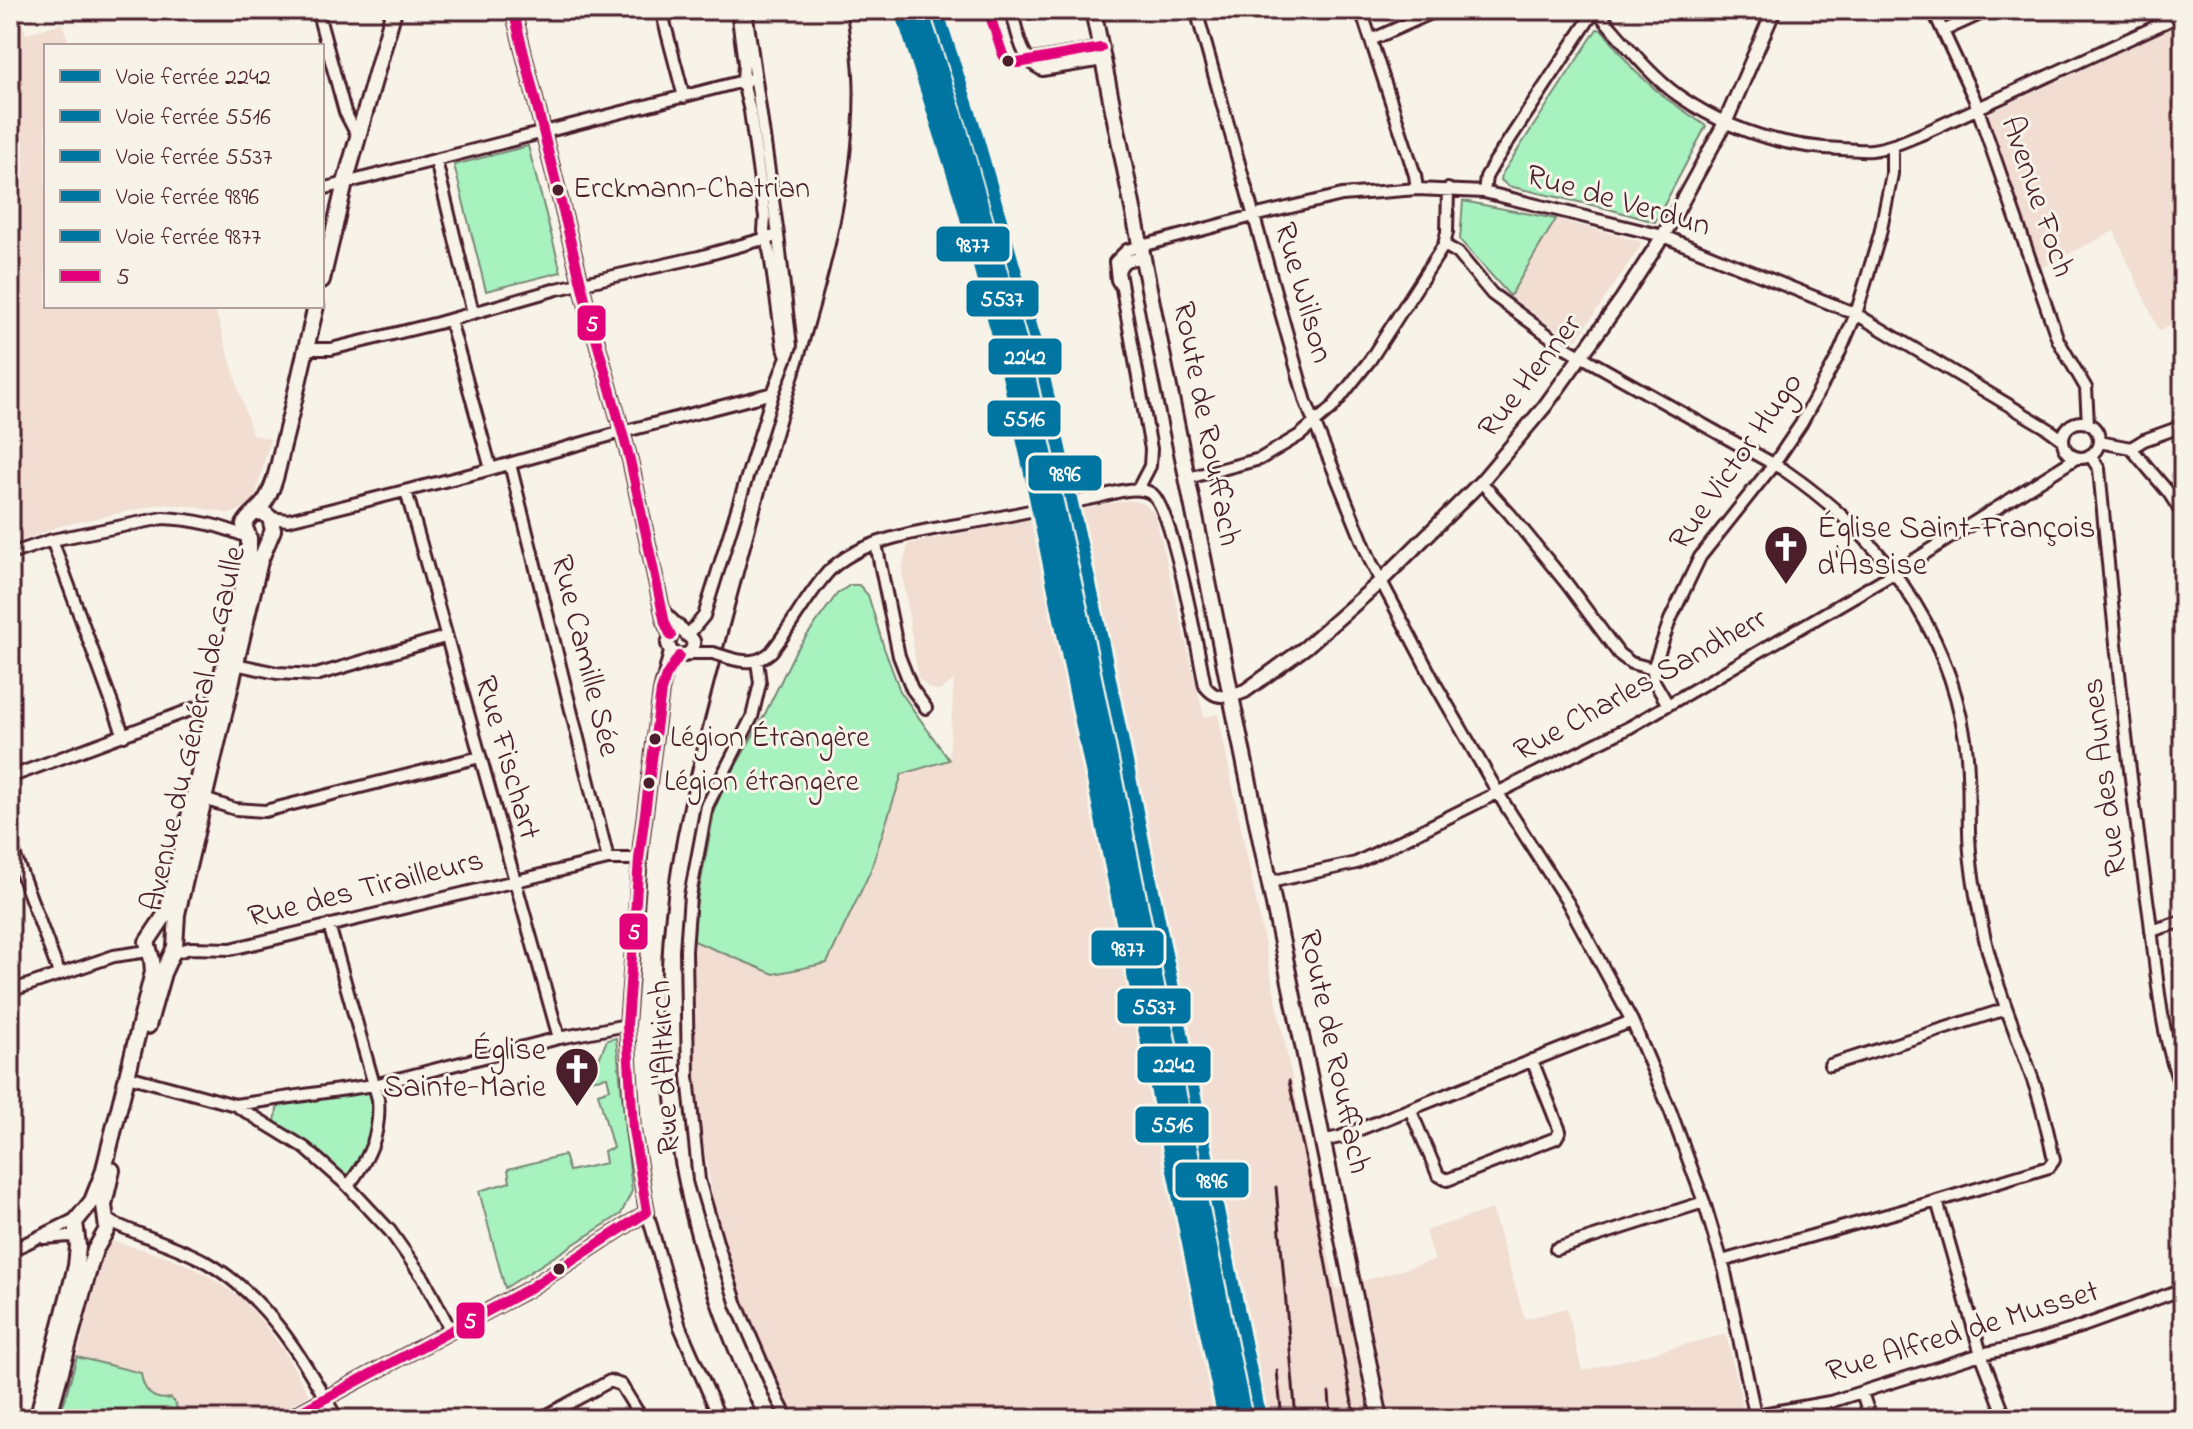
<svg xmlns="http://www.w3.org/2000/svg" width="2193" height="1429" font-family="'Indie Flower',sans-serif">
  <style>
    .built { fill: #f1ddd2 }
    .green { fill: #a8f2c0; stroke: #798876; stroke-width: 2 }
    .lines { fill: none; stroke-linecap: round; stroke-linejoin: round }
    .minor-casing { stroke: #4a1f2b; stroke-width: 16 }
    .tertiary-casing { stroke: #4a1f2b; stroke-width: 18 }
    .secondary-casing { stroke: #4a1f2b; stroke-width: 20 }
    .minor { stroke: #f7f3e8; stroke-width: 10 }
    .tertiary { stroke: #f7f3e8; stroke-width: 12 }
    .secondary { stroke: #f7f3e8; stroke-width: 14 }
    .rail { stroke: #4a1f2b; stroke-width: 3 }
    .minor-bridge-casing { stroke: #4a1f2b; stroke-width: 16; stroke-linecap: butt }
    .minor-bridge { stroke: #f7f3e8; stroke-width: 10 }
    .bus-1-casing { stroke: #f7f3e8; stroke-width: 16 }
    .bus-1 { stroke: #e2007a; stroke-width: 10 }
    .rail-1-casing { stroke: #f7f3e8; stroke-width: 18 }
    .rail-2-casing { stroke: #f7f3e8; stroke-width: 18 }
    .rail-3-casing { stroke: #f7f3e8; stroke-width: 18 }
    .rail-4-casing { stroke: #f7f3e8; stroke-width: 18 }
    .rail-5-casing { stroke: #f7f3e8; stroke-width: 18 }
    .rail-1 { stroke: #0075a1; stroke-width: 12 }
    .rail-2 { stroke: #0075a1; stroke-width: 12 }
    .rail-3 { stroke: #0075a1; stroke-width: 12 }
    .rail-4 { stroke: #0075a1; stroke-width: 12 }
    .rail-5 { stroke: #0075a1; stroke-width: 12 }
    .bus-dot { fill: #4a1f2b; stroke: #f7f3e8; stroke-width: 3 }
    .labels { text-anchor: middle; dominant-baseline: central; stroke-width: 6; stroke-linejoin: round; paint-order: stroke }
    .bus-label { font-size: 30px; fill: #4a1f2b; stroke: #f7f3e8; text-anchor: start }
    .street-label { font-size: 32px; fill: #4a1f2b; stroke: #f7f3e8 }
    .poi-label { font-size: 32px; fill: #4a1f2b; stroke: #f7f3e8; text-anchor: start }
    .line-badge { stroke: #f7f3e8; stroke-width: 3 }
    .badge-label { font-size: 22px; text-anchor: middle; font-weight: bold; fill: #fff }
  </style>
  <rect width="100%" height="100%" fill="#f7f3e8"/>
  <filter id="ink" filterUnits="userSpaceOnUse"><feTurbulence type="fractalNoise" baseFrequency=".0125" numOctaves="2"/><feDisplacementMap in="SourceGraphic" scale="16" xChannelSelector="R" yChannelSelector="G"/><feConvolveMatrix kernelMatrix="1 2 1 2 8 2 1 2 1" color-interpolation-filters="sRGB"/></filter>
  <g filter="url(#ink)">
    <path class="built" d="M10,10H18L26,34L62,23L70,46H46V306H214L252,434L270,439L254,502L232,514L191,506L162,504L60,526L10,545Z
      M2172,28L2183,52V320L2159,331L2114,231L2041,268L1983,116Z
      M1556,219L1641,242L1640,247L1577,339L1550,325L1510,296Z
      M1129,500L1145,504L1155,514L1204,717L1218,714L1315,1192L1336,1289L1435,1260L1425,1231L1492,1209L1525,1319L1567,1308L1582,1371L1726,1334L1746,1419H796L759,1341L739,1287L715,1210L698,1112L692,1003L694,941L774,974L827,963L870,872L902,773L949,760L954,680L939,691L929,688L918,678L902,570L908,544Z
      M107,1240L166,1256L192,1267L205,1274L240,1297L260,1319L284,1351L309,1395L266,1419H184L172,1398L162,1400L154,1398L142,1385L77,1357Z"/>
    <path class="green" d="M1597,29L1602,30L1634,70L1664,97L1706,126L1655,222L1605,208L1508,186L1501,180L1502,174Z
      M528,146L561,272L486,291L454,165Z
      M1463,201L1556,219L1510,296L1460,240Z
      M850,585H859L868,595L884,648L900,691L949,760L902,774L870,872L827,963L774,974L694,941L696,906L715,808L725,785L764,716L795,652L837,594Z
      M616,1038L632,1191L621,1214L505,1288L479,1191L510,1182L508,1169L564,1155L569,1171L606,1163L604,1151L613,1148L598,1093L610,1089L607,1077L590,1080L607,1040Z
      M367,1089L373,1094C376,1124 371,1153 349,1175L343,1174L304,1143L278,1127L275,1122L277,1109L285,1102L332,1096Z
      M77,1357L141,1373C143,1391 153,1402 171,1398L184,1419H59Z"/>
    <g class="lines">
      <g class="minor-casing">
        <path id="minor" d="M317,10L345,112L358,137
          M661,10L684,97
          M737,10L744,63L743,82L750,111L765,217L764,231L770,254L783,346L787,356
          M1011,10C1018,32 1020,60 1042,70L1103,60
          M1196,10L1306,402L1371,562L1437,687L1504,803L1568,903L1632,1021L1670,1110L1704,1202L1725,1272L1756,1419
          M1361,10L1415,175L1417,189
          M1600,10L1602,17C1626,44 1649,75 1679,96C1727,129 1783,147 1841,149C1851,149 1862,151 1872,150C1890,148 1907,140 1924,133L2183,14
          M1933,10L1974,98L2058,340L2086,388L2088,423
          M1943,31L1989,10
          M1371,40L1438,10
          M1028,61L1101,48
          M436,161L473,313
          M322,189L755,78
          M1448,189L1447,232L1444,245L1458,253L1492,294L1563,346L1784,470C1879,535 1947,624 1965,739C1970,770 1968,800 1969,831C1969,860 1975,892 1981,921C1992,978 2015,1029 2034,1083C2043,1108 2048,1134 2054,1160L2049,1167L1937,1201L1722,1261
          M1484,192L1486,177L1494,163L1595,10
          M1120,285L1117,280L1115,262L1127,250L1253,216L1342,195L1417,189L1484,192L1663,236L1856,314L2047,428L2062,439
          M450,320L491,469
          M306,349H331L438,323L557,289L699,257L778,235
          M2063 440a18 18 0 1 1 36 0a18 18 0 1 1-36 0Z
          M2099,442L2131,448L2169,493L2183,515
          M2131,448L2144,440L2183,426
          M2090,455L2099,469C2113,617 2127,765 2149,913C2157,971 2160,1038 2183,1092
          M510,464L608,859
          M1188,478L1260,459L1300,435L1332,408L1370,360L1444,245
          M1481,482L1510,514L1567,584L1619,654L1631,663L1653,669
          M1138,489L1150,466L1151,449L1119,272C1122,259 1131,259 1143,258
          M406,491L559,1038
          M1098,497C1114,493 1137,484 1152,494C1172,508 1199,655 1205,686C1213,696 1218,697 1231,696
          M270,518L288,520L309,515L480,472L622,432L773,393
          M52,540L124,736
          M876,544L899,656L912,689L926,708
          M10,554L52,540L163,518C191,519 223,526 249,538
          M689,634L704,616L773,393L791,346L778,235L746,10
          M690,653H713
          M729,658C746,663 758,663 771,652C792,626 807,595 829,571C864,535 938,529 986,520
          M757,661L760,683L752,717L707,806L690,896L686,950L688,1077L699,1180L717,1242L737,1305L778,1400L788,1419
          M235,664L277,673L316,675L445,637
          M1668,705L1654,681L1653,669L1670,620L1700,557L1774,464L1801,424L1838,356L1856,314L1880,234L1892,174V146
          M10,777L206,704L214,707
          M204,799L235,809L265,811L480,757
          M10,843L59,973
          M1270,882L1356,863L1630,727L1894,573L2076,458
          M329,925L378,1099C381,1134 369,1159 348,1186
          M2151,931L2183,921
          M171,954L190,948L231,949L608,859H639
          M10,991L114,956L148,951
          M1830,1065L2006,1009
          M135,1078L235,1105L305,1148L348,1186L390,1231L424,1279L450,1329
          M235,1105L374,1085L559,1038L627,1025
          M1410,1109L1438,1175L1447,1180L1556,1138L1560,1131L1532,1060
          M1322,1141L1340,1137L1632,1021
          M1937,1201L1981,1354L2006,1419
          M647,1212L680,1327L720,1419
          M105,1219C138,1236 175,1244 208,1263C268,1298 304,1360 337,1419
          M44,1238L69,1236L78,1238
          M1556,1249L1704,1202
          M10,1251L78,1218
          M1862,1393L1871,1419
          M1756,1415L1830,1402L1981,1354C2050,1342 2117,1313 2183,1289
          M540,1419L610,1381L621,1385L642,1419"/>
      </g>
      <g class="tertiary-casing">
        <path id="tertiary" d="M513,10L586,303L630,460L665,623L671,636
          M666,615C671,622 692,637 693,641C696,656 680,658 671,652
          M1231,696L1245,691L1306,647L1381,581L1481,482L1545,406L1622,299L1663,236L1725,123L1774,10
          M287,1419L527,1290L647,1212L633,1130L627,1025L641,844L661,691L671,652L668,644L671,636"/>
      </g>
      <g class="secondary-casing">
        <path id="secondary" d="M1093,10L1231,696L1380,1419
          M322,280L345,183L394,10
          M148,1026L163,973L175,947L177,914L260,561L273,530L270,518L264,513H256
          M37,1419L76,1266L78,1246L75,1222L92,1201L103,1173L153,972L152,960L147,942L167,912L249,557V538L244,525C249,514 261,510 267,498C276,482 279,462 283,445C295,399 305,352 316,306
          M48,1419L91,1262L95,1250L107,1229L104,1205L112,1170"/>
      </g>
      <use href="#minor" class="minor"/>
      <use href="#tertiary" class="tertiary"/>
      <use href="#secondary" class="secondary"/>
      <path class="rail" d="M988,220L1036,359L1056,434L1255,1419
        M1289,1081L1308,1170L1355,1419
        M1276,1187L1296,1419
        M1277,1371L1282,1419
        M1329,1393L1331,1419
        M759,1419C682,1264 648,1090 665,918C673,835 695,756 716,676C738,594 759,512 783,430C816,319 855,207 854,89C854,62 850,37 846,10"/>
      <g class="minor-bridge-casing">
        <path id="minor-bridge" d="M986,520L1098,497
          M713,653L729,658"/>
      </g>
      <use href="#minor-bridge" class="minor-bridge"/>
      <g class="bus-1-casing">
        <path id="bus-1" d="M513,10L586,303L630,460L665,623L671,636
          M988,10L1003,55L1008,61L1018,63L1101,48
          M647,1212L633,1130L627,1025L639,859L661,691L666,676L679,656
          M287,1419L527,1290L647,1212"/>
      </g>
      <use href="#bus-1" class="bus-1"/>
      <g class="rail-1-casing">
        <path id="rail-1" d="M922,10L960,126L1024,353L1084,623L1246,1419"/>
      </g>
      <g class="rail-2-casing">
        <path id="rail-2" d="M909,14L947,130L1010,356L1070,626L1232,1419"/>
      </g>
      <g class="rail-3-casing">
        <path id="rail-3" d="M915,10L975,199L1018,355L1046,479L1238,1419"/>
      </g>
      <g class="rail-4-casing">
        <path id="rail-4" d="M937,10L973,122L1038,350L1098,620L1260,1416"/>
      </g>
      <g class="rail-5-casing">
        <path id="rail-5" d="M902,14L962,203L1004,358L1032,482L1224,1419"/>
      </g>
      <use href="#rail-1" class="rail-1"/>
      <use href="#rail-2" class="rail-2"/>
      <use href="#rail-3" class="rail-3"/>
      <use href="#rail-4" class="rail-4"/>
      <use href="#rail-5" class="rail-5"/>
    </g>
  </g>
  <defs>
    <g id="church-pin" transform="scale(2.3)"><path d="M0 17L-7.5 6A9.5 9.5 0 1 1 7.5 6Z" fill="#4a1f2b" stroke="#f7f3e8"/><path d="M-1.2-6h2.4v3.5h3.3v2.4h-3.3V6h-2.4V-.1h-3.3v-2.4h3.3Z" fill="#fff"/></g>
  </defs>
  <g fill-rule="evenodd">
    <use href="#church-pin" x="1786" y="547"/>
    <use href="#church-pin" x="577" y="1069"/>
  </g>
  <g class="bus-dot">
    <circle cx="1008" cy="61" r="7"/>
    <circle cx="558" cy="190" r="7"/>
    <circle cx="655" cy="739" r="7"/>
    <circle cx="649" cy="783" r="7"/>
    <circle cx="559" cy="1269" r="7"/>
  </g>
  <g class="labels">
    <g class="bus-label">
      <text x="573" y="190">Erckmann-Chatrian</text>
      <text x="670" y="739">Légion Étrangère</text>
      <text x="664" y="783">Légion étrangère</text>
    </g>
    <g class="street-label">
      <text transform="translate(2036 197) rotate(71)">Avenue Foch</text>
      <text transform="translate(1618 202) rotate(16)">Rue de Verdun</text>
      <text transform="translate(1302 293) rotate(74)">Rue Wilson</text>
      <text transform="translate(1531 377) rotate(-52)">Rue Henner</text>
      <text transform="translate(1205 424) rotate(79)">Route de Rouffach</text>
      <text transform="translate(1737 462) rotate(-55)">Rue Victor Hugo</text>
      <text transform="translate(584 656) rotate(76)">Rue Camille Sée</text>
      <text transform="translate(1641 686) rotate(-29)">Rue Charles Sandherr</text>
      <text transform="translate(195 729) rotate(-77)">Avenue du Général de Gaulle</text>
      <text transform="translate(506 758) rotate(74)">Rue Fischart</text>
      <text transform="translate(2106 777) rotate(-97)">Rue des Aunes</text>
      <text transform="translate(366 890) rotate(-14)">Rue des Tirailleurs</text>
      <text transform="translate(1333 1052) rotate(78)">Route de Rouffach</text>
      <text transform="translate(666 1067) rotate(-93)">Rue d'Altkirch</text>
      <text transform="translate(1963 1333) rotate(-17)">Rue Alfred de Musset</text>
    </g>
    <g class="poi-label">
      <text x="1817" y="529">Église Saint-François<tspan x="1817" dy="37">d'Assise</tspan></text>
      <text x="546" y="1051" text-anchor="end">Église<tspan x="546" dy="37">Sainte-Marie</tspan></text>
    </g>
  </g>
  <g class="line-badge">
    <rect x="935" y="225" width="76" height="38" rx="8" fill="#0075a1"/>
    <rect x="965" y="279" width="75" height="39" rx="8" fill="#0075a1"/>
    <rect x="576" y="304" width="31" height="38" rx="8" fill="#e2007a"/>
    <rect x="987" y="337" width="76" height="39" rx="8" fill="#0075a1"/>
    <rect x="986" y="399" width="76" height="39" rx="8" fill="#0075a1"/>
    <rect x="1027" y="454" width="76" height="38" rx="8" fill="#0075a1"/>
    <rect x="618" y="912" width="31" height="39" rx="8" fill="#e2007a"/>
    <rect x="1090" y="929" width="75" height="38" rx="8" fill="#0075a1"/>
    <rect x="1116" y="987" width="76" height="38" rx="8" fill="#0075a1"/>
    <rect x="1136" y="1045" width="76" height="39" rx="8" fill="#0075a1"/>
    <rect x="1134" y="1105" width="76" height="39" rx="8" fill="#0075a1"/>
    <rect x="1174" y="1161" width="76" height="38" rx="8" fill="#0075a1"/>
    <rect x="455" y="1301" width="31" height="39" rx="8" fill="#e2007a"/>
  </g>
  <g class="badge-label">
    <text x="973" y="252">9877</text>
    <text x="1002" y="306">5537</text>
    <text x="592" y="331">5</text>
    <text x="1025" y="364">2242</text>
    <text x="1024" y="426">5516</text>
    <text x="1065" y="481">9896</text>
    <text x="634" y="939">5</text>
    <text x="1128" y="956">9877</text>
    <text x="1154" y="1014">5537</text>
    <text x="1174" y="1072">2242</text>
    <text x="1172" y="1132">5516</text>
    <text x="1212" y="1188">9896</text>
    <text x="470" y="1328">5</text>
  </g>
  <rect width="2193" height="1429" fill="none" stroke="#f7f3e8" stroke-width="40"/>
  <rect x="20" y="20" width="2153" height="1389" fill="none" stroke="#4a1f2b" stroke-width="3" filter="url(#ink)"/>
  <rect x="44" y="44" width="280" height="264" fill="#f7f3e8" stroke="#b29e9c" stroke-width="2"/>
  <rect x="60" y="70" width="40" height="12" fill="#0075a1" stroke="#b29e9c" stroke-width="2"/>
  <text x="116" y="84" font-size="24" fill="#4a1f2b">Voie ferrée 2242</text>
  <rect x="60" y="110" width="40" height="12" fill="#0075a1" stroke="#b29e9c" stroke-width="2"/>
  <text x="116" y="124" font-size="24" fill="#4a1f2b">Voie ferrée 5516</text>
  <rect x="60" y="150" width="40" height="12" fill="#0075a1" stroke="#b29e9c" stroke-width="2"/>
  <text x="116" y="164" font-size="24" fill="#4a1f2b">Voie ferrée 5537</text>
  <rect x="60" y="190" width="40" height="12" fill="#0075a1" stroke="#b29e9c" stroke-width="2"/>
  <text x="116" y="204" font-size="24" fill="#4a1f2b">Voie ferrée 9896</text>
  <rect x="60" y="230" width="40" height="12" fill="#0075a1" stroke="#b29e9c" stroke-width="2"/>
  <text x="116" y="244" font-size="24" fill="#4a1f2b">Voie ferrée 9877</text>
  <rect x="60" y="270" width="40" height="12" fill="#e2007a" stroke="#b29e9c" stroke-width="2"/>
  <text x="116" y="284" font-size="24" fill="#4a1f2b">5</text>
</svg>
